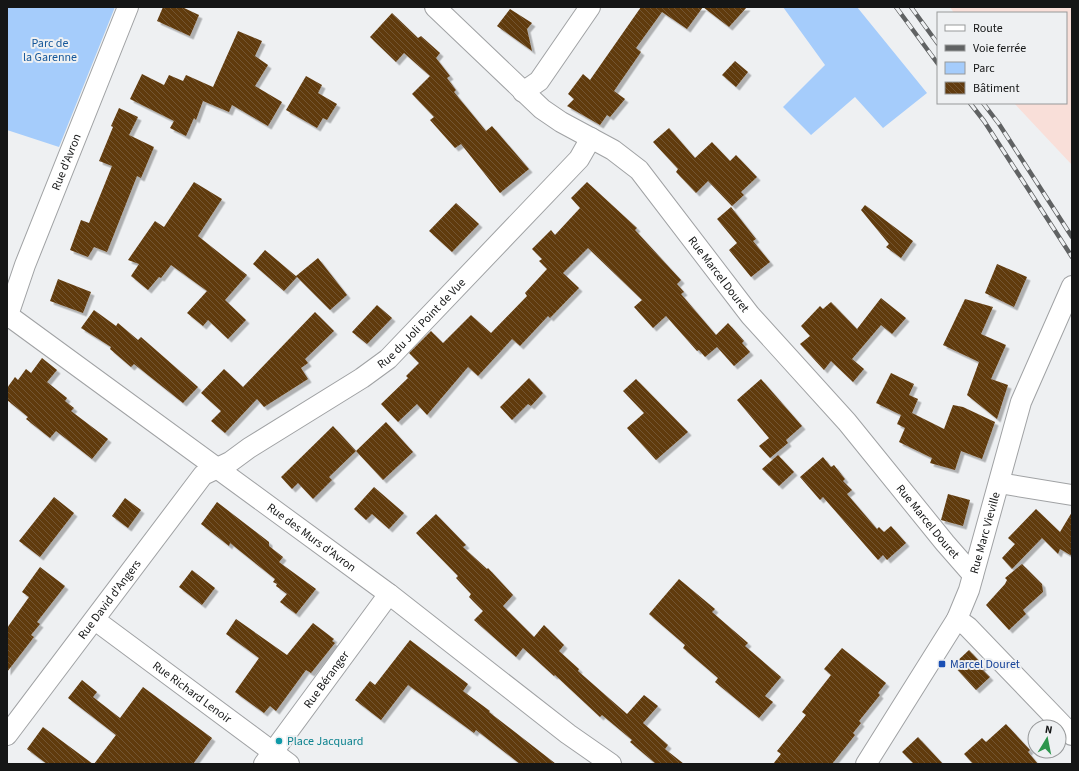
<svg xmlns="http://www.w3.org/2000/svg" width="1079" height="771" font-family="'Source Sans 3',sans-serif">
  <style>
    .education { fill: #f9dfd9 }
    .green { fill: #a5ccfb }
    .building { fill: url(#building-back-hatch); filter: url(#shadow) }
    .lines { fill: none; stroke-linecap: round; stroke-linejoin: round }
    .street-casing { stroke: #a0a2a4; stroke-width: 22 }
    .street { stroke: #fff; stroke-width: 20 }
    .rail-casing { stroke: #606263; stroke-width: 4.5 }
    .rail { stroke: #eef0f2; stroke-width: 3; stroke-dasharray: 9; stroke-linecap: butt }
    .transit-dot { fill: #1a4fb4; stroke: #eef0f2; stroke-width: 1.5 }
    .culture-dot { fill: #0f9aa8; stroke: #eef0f2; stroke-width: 1.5 }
    .labels { text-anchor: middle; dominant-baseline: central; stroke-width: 4; stroke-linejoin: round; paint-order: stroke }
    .park-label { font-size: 12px; fill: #15579a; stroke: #eef0f2 }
    .street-label { font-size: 12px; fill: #151616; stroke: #eef0f2 }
    .transit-label { font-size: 12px; fill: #164399; stroke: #eef0f2; text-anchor: start }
    .culture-label { font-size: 12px; fill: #0d838f; stroke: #eef0f2; text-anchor: start }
  </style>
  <defs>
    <pattern id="building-back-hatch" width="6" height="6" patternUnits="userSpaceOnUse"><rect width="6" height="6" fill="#613b0f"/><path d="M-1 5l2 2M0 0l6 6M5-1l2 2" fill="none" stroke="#735431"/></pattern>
    <filter id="shadow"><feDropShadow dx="3.5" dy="3.5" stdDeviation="0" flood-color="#0004"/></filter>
  </defs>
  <rect width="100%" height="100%" fill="#eef0f2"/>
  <path class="education" d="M950,7H1072V165L1014,103H1066V13H954Z"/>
  <path class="green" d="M7,7H115L59,147L7,130Z
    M783,7H857L927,93L883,128L855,97L811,135L783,107L825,65Z"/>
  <path class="building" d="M163,7H182L199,15L190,36L157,21Z
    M641,7H747L729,27L703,7L687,29L662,12L636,48L641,52L614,91L625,99L610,117L607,115L600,125L567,106L574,99L568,94L583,74L590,80Z
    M510,9L532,23L527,29L532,51L497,26Z
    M392,13L418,38L421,36L440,53L436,58L450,76L447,78L456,90L454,92L486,131L492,126L529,169L500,193L461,144L455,148L430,120L434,117L412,94L430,76L404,53L396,62L370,37Z
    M238,31L262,41L255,56L268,65L255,86L282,102L268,126L232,105L229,112L203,101L196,120L194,118L186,136L170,128L174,121L130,99L142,74L164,85L169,75L183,81L186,75L213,87Z
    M735,61L748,72L736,87L722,75Z
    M306,76L322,85L318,93L337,104L327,120L323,118L317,128L286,110Z
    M119,108L138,117L129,135L154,147L141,178L137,176L107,252L94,247L88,257L70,250L81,220L89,223L112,166L99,161L113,127L111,126Z
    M669,128L695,158L712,142L730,161L736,155L757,177L741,192L744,195L732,206L708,181L696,193L676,172L678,169L653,142Z
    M194,182L222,199L198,236L247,275L225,300L246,320L228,339L208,320L203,326L187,313L207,291L171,265L161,278L159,277L148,290L131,276L139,264L128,260L155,221L164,227Z
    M587,182L637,228L635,230L681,280L677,284L684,292L681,294L716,335L728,323L744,341L742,343L750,352L734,366L717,347L705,357L699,350L697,351L666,316L653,328L634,307L642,300L588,248L563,273L579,288L550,318L548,316L520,346L512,339L478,376L468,367L427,415L417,404L398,422L381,404L408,378L406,376L419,363L409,353L431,331L443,343L471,315L491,333L527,296L525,293L547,269L539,261L542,259L532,249L551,230L555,235L580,208L571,198Z
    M456,203L479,224L452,252L429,231Z
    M865,205L913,241L901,258L886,247L889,244L861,210Z
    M731,207L756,239L753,241L770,262L751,277L729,250L737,243L717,219Z
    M265,250L297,277L284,291L253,264Z
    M318,258L347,295L330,310L296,276Z
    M997,264L1027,277L1014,307L985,293Z
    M58,279L91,292L83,313L50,301Z
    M881,298L906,318L892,334L881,325L852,359L864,369L853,382L831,361L824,370L800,344L810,336L801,326L820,306L823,309L831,302L857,329Z
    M965,299L993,307L981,334L1006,345L991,379L1008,385L997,419L967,395L979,362L943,345Z
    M377,305L392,318L367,344L352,332Z
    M94,310L116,326L118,323L138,340L141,337L198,387L183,403L134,364L131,367L110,349L111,347L81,328Z
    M315,312L334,331L305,359L308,363L301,368L308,379L264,407L257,399L225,433L211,421L221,411L201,393L224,369L243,387Z
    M42,358L57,370L47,382L67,398L65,401L74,408L71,411L108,439L92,459L56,431L50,438L26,419L28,417L7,400V388L15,377L18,380L26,369L31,373Z
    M891,373L914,384L909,395L918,399L912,413L944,429L953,405L963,407L995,422L982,459L961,451L955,470L930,463L932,458L899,442L905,428L897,424L901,415L876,403Z
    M529,378L543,393L531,406L528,404L512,420L500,407Z
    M636,379L688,432L656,460L627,428L644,413L623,391Z
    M761,379L802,426L786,440L788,443L770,458L759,446L769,438L737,400Z
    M386,422L413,452L383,480L356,451L329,477L332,480L313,499L298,483L292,489L281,477L333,426L356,451Z
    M778,455L794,472L779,486L762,469Z
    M823,457L831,467L834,465L845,479L843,481L852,490L847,494L877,529L879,527L884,532L891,526L906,543L887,560L883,555L878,560L823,497L820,500L800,477Z
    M374,487L404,513L389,529L372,514L366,520L354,509Z
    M948,494L970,500L963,526L941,520Z
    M54,497L74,513L40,557L19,541Z
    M125,498L141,510L128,528L112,516Z
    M217,502L269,542V546L283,557L279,562L316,589L296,614L280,602L287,594L276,586L277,584L273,582L275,579L230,543L229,546L201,524Z
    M1036,509L1060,532L1072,512V556L1060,549L1058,554L1042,538L1012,569L1002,558L1015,544L1008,538Z
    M436,514L466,545L463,547L487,569L488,568L513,595L503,606L534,637L544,625L564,645L559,651L579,669L578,671L627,714L644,695L658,706L643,723L668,745L665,749L684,764H656L630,742L632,740L602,715L600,717L555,675L554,676L523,648L516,657L474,620L483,611L469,597L471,594L456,578L458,576L416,533Z
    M1022,564L1042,584L1043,592L1023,610L1026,614L1009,630L986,605L1005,584L1007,580L1005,578Z
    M40,567L65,586L37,622L40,624L31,635L34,637L7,672V628L29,597L22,592Z
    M192,570L215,588L202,605L179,587Z
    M679,579L715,609L712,612L748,643L745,646L781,677L765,696L773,702L759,718L715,682L718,678L683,648L685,645L649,614Z
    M236,619L287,655L313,623L334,639L332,641L335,643L311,673L306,670L276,711L270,706L264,713L235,692L259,658L226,634Z
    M410,640L468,684L463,691L490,711L489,712L556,764H520L476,730L474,733L408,685L381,720L355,700L370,681L375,685Z
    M842,648L886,683L878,693L880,695L859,721L861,723L853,733L855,735L832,764H773L781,754L777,751L806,715L802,712L831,675L824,669Z
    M969,650L984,666L981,668L990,677L976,690L953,665Z
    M82,680L97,692L93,697L120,718L143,687L212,738L193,764H94L116,735L68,698Z
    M1006,724L1030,750L1028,752L1038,764H973L964,754L982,738L986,742Z
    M43,727L93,764H47L27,749Z
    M918,737L943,764H914L902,752Z"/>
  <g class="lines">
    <g class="street-casing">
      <g id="street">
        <path id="s1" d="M435,7L542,109L561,122L613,150L639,170L750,315L847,422L945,543L973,575"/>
        <path d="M523,92L539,81L590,7"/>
        <path id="s2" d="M9,316L389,594L568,734L611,764"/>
        <path id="s3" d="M7,318L25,265L128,7"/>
        <path d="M999,483L1072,495"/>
        <path d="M957,619L968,627L1072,735"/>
        <path id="s4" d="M95,620L289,764"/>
        <path id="s5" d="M7,735L203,475L230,462L249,448L362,378L388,359L579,159L591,138"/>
        <path id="s6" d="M264,764L389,594"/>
        <path id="s7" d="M866,764L957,619L969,590L1021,402L1072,286"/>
      </g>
    </g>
    <use href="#street" class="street"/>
    <g class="rail-casing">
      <path id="rail" d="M896,7L938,64
        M911,7L938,44
        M970,103L984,121L1072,257
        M983,103L999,124L1072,237"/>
    </g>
    <use href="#rail" class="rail"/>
  </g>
  <rect class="transit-dot" x="938" y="660" width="8" height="8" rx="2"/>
  <circle class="culture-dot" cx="279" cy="741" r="4"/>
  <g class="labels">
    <g class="park-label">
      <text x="50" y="43">Parc de<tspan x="50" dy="14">la Garenne</tspan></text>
    </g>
    <g class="street-label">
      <text stroke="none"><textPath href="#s3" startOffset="167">Rue d'Avron</textPath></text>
      <text stroke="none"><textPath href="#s1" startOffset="394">Rue Marcel Douret</textPath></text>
      <text stroke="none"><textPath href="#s5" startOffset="593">Rue du Joli Point de Vue</textPath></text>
      <text stroke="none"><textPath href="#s1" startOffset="718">Rue Marcel Douret</textPath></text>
      <text stroke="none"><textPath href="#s7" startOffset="262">Rue Marc Vieville</textPath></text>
      <text stroke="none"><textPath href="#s2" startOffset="375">Rue des Murs d'Avron</textPath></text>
      <text stroke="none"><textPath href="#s5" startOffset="170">Rue David d'Angers</textPath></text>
      <text stroke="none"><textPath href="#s6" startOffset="105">Rue Béranger</textPath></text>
      <text stroke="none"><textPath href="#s4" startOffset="121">Rue Richard Lenoir</textPath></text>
    </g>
    <g class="transit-label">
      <text x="950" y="664">Marcel Douret</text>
    </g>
    <g class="culture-label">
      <text x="287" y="741">Place Jacquard</text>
    </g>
  </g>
  <rect width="1079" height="771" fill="none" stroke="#151616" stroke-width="16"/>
  <rect x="937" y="12" width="130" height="92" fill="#eef0f2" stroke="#97999a"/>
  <rect x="945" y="25" width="20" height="6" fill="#ffffff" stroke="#97999a"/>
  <text x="973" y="32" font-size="12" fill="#151616">Route</text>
  <rect x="945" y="45" width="20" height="6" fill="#606263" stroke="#97999a"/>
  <text x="973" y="52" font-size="12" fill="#151616">Voie ferrée</text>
  <rect x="945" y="62" width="20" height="12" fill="#a5ccfb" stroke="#97999a"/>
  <text x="973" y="72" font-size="12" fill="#151616">Parc</text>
  <rect x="945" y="82" width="20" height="12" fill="url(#building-back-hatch)" stroke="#97999a"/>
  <text x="973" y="92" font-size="12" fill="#151616">Bâtiment</text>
  <g transform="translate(1047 739) rotate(10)"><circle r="19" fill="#eef0f2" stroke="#97999a"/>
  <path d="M0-3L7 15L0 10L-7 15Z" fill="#2d964d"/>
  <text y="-6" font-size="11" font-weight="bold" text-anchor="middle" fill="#151616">N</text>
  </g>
</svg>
